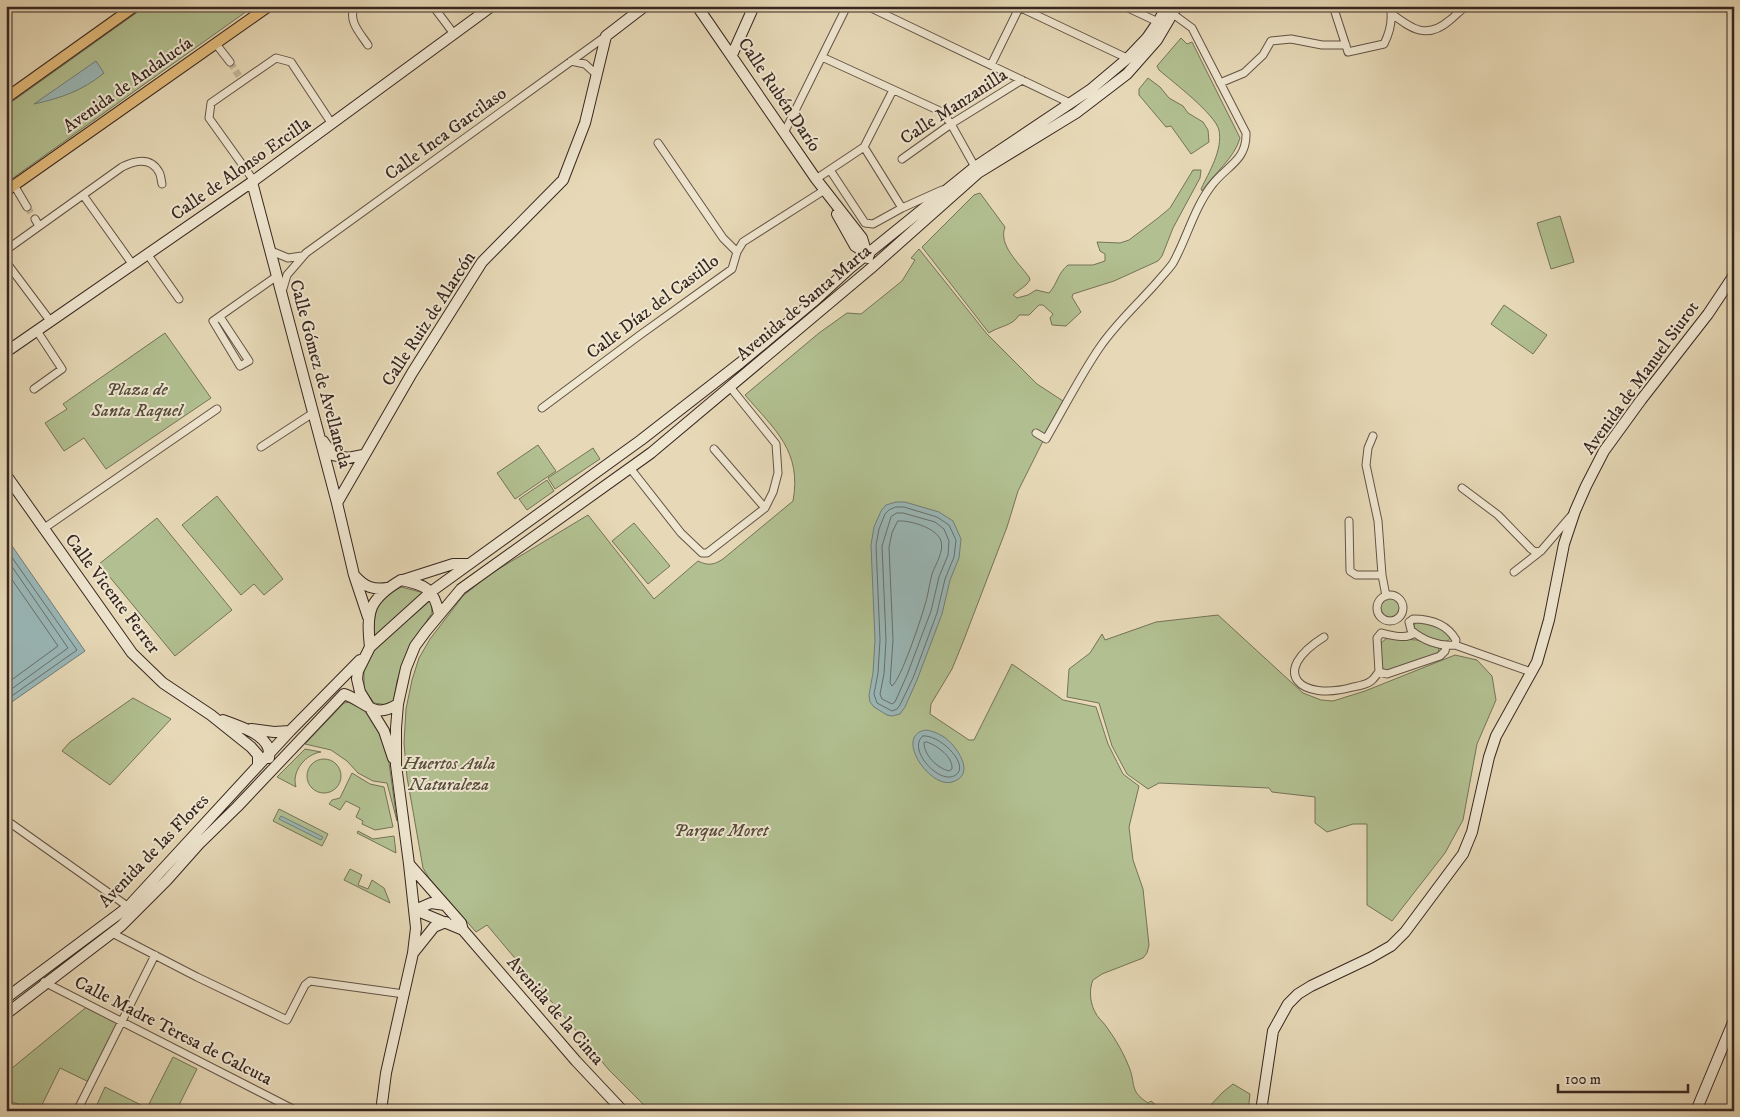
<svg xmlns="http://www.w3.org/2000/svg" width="1740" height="1117" font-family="'IM FELL DW Pica',serif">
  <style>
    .green { fill: #b2c091; stroke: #747358 }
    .water { fill: #9ab8b8; stroke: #727e7b }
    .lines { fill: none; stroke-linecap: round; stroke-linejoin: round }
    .shore { stroke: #686f6c; stroke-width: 1 }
    .street-tunnel { stroke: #c4b599; stroke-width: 7; stroke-dasharray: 7 3.5; stroke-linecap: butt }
    .street-casing { stroke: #635346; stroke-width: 9 }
    .secondary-casing { stroke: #372620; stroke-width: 12 }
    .primary-casing { stroke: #372620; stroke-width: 12 }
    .street { stroke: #efe6d0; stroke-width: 7 }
    .secondary { stroke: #efe6d0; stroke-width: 10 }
    .primary { stroke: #e4bc7c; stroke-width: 10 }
    .labels { text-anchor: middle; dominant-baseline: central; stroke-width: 4; stroke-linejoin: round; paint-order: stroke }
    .street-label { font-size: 18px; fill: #372620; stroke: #efe6d0 }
    .park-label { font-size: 18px; font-style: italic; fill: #564c3c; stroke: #efe6d0 }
  </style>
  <rect width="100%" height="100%" fill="#e7d9b7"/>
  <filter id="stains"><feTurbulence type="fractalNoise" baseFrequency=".004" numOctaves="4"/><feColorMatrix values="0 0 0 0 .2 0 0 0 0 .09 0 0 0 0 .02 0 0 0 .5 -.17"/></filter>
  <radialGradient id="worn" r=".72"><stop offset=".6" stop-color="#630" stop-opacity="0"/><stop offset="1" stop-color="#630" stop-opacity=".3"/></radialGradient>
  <path class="green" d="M146,6H254L6,183V106Z
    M1181,38L1187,44L1192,42L1240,138C1234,159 1214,173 1202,191L1201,189C1209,172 1223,150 1219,130C1215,114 1173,82 1159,70L1157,66Z
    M1148,78L1160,87L1169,98L1183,106L1188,113L1203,122L1208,130L1209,142L1191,154L1171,126L1166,127L1139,95V89Z
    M1193,170H1201L1200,178L1173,228L1162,256L1158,261L1114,281L1073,294L1072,297L1081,312L1066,326L1052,325L1050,318L1053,314L1043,305H1039L1029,315H1019C1013,326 999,326 989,333L922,247L974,195L980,193L1005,227C998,245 1019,263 1029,277L1030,280L1026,285L1013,295L1017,298L1028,295L1036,290L1049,293C1058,283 1057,274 1068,265H1093L1105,261V254L1100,251L1097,242L1120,243L1129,240L1158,218L1170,208Z
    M1560,216L1574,262L1551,269L1537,223Z
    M919,249L987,334L1037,384L1063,401L1018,491L1007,527L963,642L952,669L931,704L930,714L969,740H974L1012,664L1063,700L1096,707L1108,744L1123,774L1139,786L1129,827L1133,860L1143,889L1149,945L1147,953L1143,958L1102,974L1093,980C1089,989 1090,1001 1094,1010C1097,1018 1104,1022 1108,1029C1116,1040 1124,1054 1129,1067C1136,1084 1129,1091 1148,1103L1151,1101L1163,1111H650L609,1070L487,925L476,932L429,878L423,868L407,777L404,743L406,709L412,680L419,658L430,639L463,596L487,576L588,515L654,599L698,561C708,566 714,565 723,559L793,501C802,451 775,430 745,395L819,333L847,313L861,314L902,281L915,260L911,258Z
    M1504,305L1547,335L1533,354L1491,324Z
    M165,333L211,398L106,469L84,438L64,451L45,423L67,409L63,404Z
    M538,445L556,471L515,499L497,473Z
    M593,448L600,459L555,489L548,478Z
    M547,480L554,491L527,510L519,499Z
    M217,496L283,579L264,595L254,584L241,595L182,525Z
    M157,518L232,610L175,656L99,564Z
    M634,523L670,566L648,584L612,541Z
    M401,587L424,593L374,637C373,611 377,599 401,587Z
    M1380 608a10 10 0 1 1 20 0a10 10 0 1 1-20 0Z
    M431,600L432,613L409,647L397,681L394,700L388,705L374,703L364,689V671L372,651Z
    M1218,615L1303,693L1321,700L1333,701L1365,691L1455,655L1477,660L1492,676L1496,700L1477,744L1463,820L1445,853L1392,921L1367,905V824H1353L1327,832L1315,823V797L1272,792L1269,788L1159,783L1148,789L1127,774L1112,746L1099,703L1067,697L1069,669L1090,653L1102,634L1105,640L1156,622Z
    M1418,621L1439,626L1451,637C1445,649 1426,636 1417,632L1414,629V625Z
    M1387,638L1417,640L1438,647L1439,650L1438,653L1389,670L1384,669L1381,666V643Z
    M133,698L171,719L110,785L62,751L70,742Z
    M349,702L362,708L370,714L386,741L397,821L387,783L373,781L358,773L347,761L331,750L305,744L344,703Z
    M305,749L321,752C306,754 291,771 296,787L277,777Z
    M307 776a17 17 0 1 1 34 0a17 17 0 1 1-34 0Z
    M352,773L370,784L384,787L393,827L375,830L362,824L363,821L356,817L360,808L346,801L340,810L329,804L332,800L340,798Z
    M279,809L328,834L322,846L273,821Z
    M358,831L373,839L394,836L396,853L357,833Z
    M350,869L362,875L358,885L368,889L372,880L384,888L390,903L344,880Z
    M89,1005L122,1022L91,1083L60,1068L39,1111H33L6,1099V1073Z
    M173,1057L197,1069L176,1111H158L148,1106Z
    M1233,1084L1250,1094L1248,1111H1205L1223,1092Z
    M105,1087L145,1107L144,1111H94Z"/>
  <path class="water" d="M96,61L104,73C82,91 61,98 34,104Z
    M896,502H905L939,512L953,521L961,539L959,558L950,580L942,614L917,680L905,707L900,714L892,716L887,715L874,707L870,702L869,695L873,673L875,640L871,545L874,527L881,511L886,505Z
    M10,543L85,651L6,706V546Z
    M926,730C932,731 938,733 944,737C957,746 977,775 952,782C930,789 893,735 926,730Z
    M281,816L323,837L321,840L279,819Z"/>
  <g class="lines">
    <path class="shore" d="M896,507H904L937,517L949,525L956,540L954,557L945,579L937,613L913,678L900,705L897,709L892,711L877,703L874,694L878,673L880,640L876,545L879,529L885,514L889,510Z
      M897,513H903L935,522L944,529L949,541L948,555L939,577L931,611L907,675L895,702L892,704L882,699L880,694L884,674L886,640L882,546L891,517Z
      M898,521C910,520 937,528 941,541C944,552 936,563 932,574C929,585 928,597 924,608C920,622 901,679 892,686L890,683L893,640L889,547L892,533Z
      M6,549L77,650L6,700
      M6,558L68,648L6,693
      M6,571L58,646L6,684
      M923,736C938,734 967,761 958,773C943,790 905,749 923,736Z
      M927,742C938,746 953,757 952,769L949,771C937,768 924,755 924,743Z"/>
    <path class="street-tunnel" d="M230,62L239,76
      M27,207L35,219"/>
    <g class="street-casing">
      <path id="street" d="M355,6C347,20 360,33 368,45
        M433,6L454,34
        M867,6L1070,103
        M1017,6L1129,59
        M1124,6L1158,22
        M1333,6L1348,52L1384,44C1390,32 1393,19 1390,6
        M1392,14C1412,29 1427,40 1450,20C1458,14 1459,10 1468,6
        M216,44L230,62
        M822,57L942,112L951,124L975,167
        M571,61L585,64L597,75
        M991,65L1019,8
        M1220,83L1244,73L1263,55L1271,41L1291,39L1322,45H1346
        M785,131L847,6
        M658,143L723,238L737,252
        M864,147L902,208
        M902,159L951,124L1022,80
        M830,170L865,223L873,224L902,208L942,190
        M816,179L864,147L893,90
        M254,181L209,118L211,103L276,58L291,62L332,124
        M14,185L27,207
        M83,195L133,265
        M35,219L39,226
        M6,250L122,167C134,161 150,156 159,172C161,175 161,180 162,184
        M271,251L288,258L302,256
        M148,255L179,299
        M6,262L51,322
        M282,292L287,275L306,253L606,36
        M220,317L249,361L240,366L213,321L277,276
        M34,389L62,369L37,331
        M542,408L640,335L732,269L737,252L743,242L823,191
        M1036,433L1046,439C1064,408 1080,376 1100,347C1117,322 1139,303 1158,281C1163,275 1169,269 1173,263C1187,238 1194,208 1212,185C1226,166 1247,161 1246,133L1192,28L1173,14
        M1373,436L1368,448L1366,465L1378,521L1382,575L1386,596
        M261,447L313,413
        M714,449L765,508
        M630,468L681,533L702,553H707L765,508L773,492L778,473L776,444L730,387
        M1462,488L1498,515L1531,549L1535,552L1541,551
        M1349,521L1350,571L1356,575H1382
        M43,529L217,409
        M1514,572L1541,551L1571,516
        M1377 608a13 13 0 1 1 26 0a13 13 0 1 1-26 0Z
        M1409,622L1411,630C1422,640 1440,647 1455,645L1531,672
        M1409,622L1413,619C1431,619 1447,624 1456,640L1455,645
        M1324,637C1268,672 1300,702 1353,687C1358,686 1366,685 1371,681C1374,679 1376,675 1379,672
        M1379,672L1387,674L1440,656L1445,651L1446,646
        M1379,672L1377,638L1381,633C1391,635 1406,640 1414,633
        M6,820L130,908
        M112,933L197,977L287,1020L305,985L310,981L404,994
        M44,982L297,1111
        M77,1111L155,955"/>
    </g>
    <g class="secondary-casing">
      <path id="secondary" d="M697,6L816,179L862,238L868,258
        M732,55L754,6
        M252,182L337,503L354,575L368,617
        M837,214L855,246L869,255
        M6,352L252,182L492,6
        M323,441L333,455L348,458L363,455
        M6,475L132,653L163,683L211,715L251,747L258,755V766
        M337,503L412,373L482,262L563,180L585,123L606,36L645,6
        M355,576C365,587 373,590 387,588
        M403,580L453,564H469
        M370,647C366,611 369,599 401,580C425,585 434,588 439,614
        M223,720C240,727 273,735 269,758
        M251,729L274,732L290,731
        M393,758L384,731L360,692L357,679L358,671L370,647L432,591L641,440L740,363L813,302L850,268L975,167L1090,90L1128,58L1147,38L1158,22L1167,6
        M409,864L461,923L463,930L576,1061L623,1111
        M415,910L463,930
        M415,910L431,903L445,905
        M414,952L434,927L446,922
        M6,998L128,907L290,731L360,660
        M6,1014L121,926L167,880L199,844L237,807L344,694C367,702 373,720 398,704
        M381,1111L386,1073L413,953L416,928L409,864L396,765V728L398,704L406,668L415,646L426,631L461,589L651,453L870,269L978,173L1076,113L1127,74L1157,40L1177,6
        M1261,1111L1273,1031L1288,1004L1298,994L1311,986L1370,958L1391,946L1405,932L1463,854L1472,832L1489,757L1496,736L1537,662L1549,620L1564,544L1575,511L1586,486L1604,451L1641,400L1708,314L1734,275
        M1696,1111L1734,1020"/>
    </g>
    <g class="primary-casing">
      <path id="primary" d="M6,98L135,6
        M6,191L269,6"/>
    </g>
    <use href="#street" class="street"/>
    <use href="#secondary" class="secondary"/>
    <use href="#primary" class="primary"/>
  </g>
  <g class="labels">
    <g class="street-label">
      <text transform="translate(128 85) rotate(-35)">Avenida de Andalucía</text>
      <text transform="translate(779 95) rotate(56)">Calle Rubén Darío</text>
      <text transform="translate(954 107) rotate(-33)">Calle Manzanilla</text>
      <text transform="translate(446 134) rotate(-36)">Calle Inca Garcilaso</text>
      <text transform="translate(241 169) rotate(-35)">Calle de Alonso Ercilla</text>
      <text transform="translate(804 303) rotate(-40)">Avenida de Santa Marta</text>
      <text transform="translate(653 307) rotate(-37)">Calle Díaz del Castillo</text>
      <text transform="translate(429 319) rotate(-57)">Calle Ruiz de Alarcón</text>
      <text transform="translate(320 374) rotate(75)">Calle Gómez de Avellaneda</text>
      <text transform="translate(1641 378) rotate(-54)">Avenida de Manuel Siurot</text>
      <text transform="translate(112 594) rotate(53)">Calle Vicente Ferrer</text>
      <text transform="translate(154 851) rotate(-46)">Avenida de las Flores</text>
      <text transform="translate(555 1011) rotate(49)">Avenida de la Cinta</text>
      <text transform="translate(173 1031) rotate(27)">Calle Madre Teresa de Calcuta</text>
    </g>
    <g class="park-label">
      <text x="137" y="390">Plaza de<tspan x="137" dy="21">Santa Raquel</tspan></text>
      <text x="449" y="764">Huertos Aula<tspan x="449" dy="21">Naturaleza</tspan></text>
      <text x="721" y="831">Parque Moret</text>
    </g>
  </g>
  <rect width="1740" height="1117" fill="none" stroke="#e7d9b7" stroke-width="25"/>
  <rect x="8" y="8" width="1725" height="1102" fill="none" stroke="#372620" stroke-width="2.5"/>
  <rect x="12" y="12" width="1715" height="1092" fill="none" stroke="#372620"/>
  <path d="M1558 1084v8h130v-8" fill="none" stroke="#372620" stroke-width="2.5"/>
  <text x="1565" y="1084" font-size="15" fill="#372620" stroke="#efe6d0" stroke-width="4" paint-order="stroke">100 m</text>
  <rect width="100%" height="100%" filter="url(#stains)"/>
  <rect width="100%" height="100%" fill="url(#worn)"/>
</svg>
